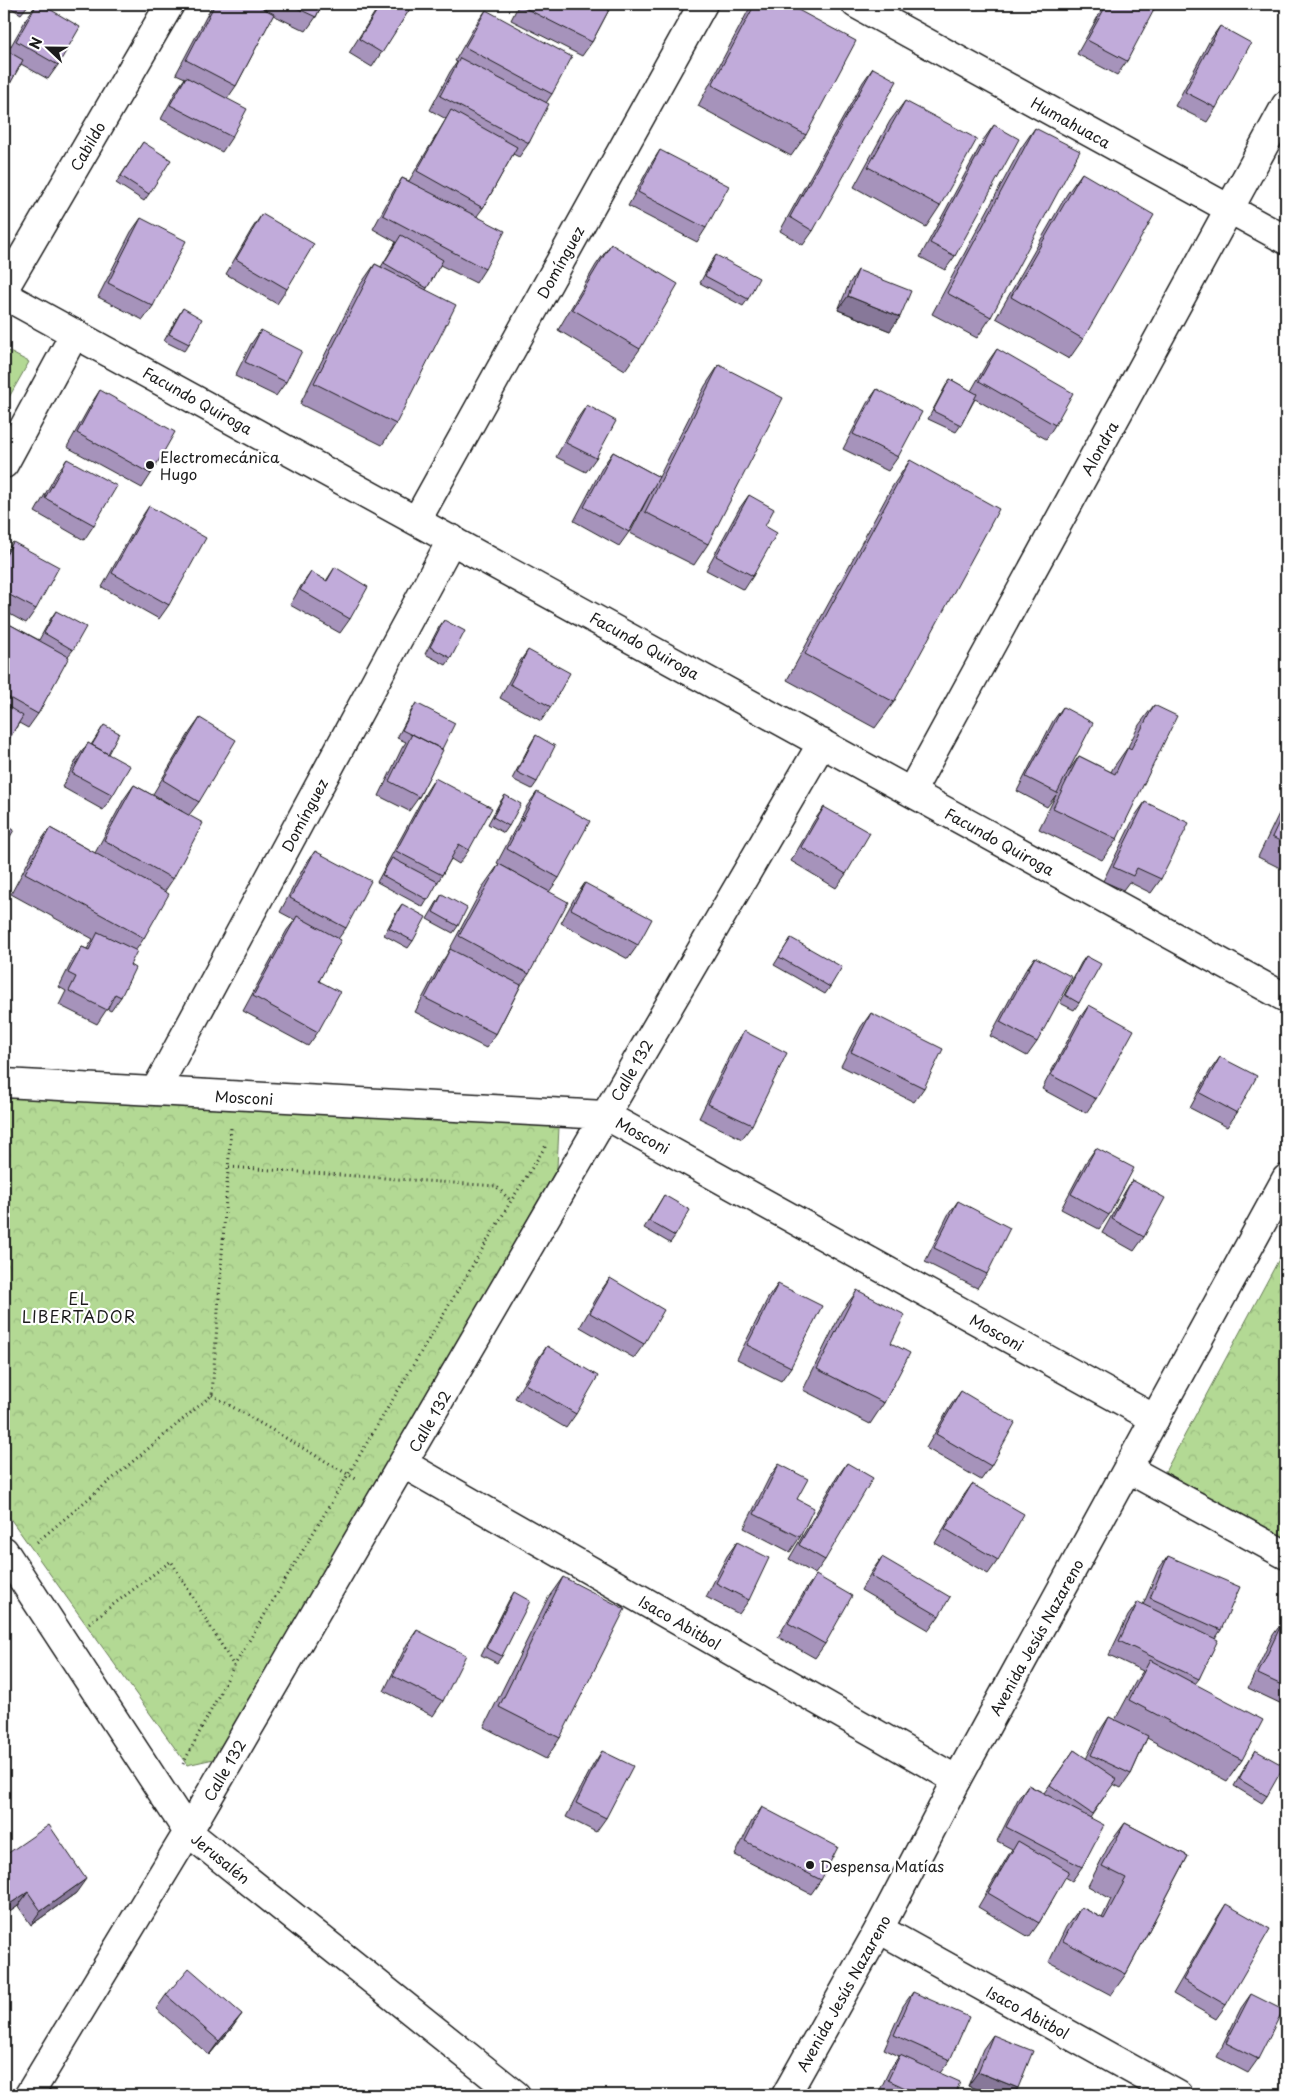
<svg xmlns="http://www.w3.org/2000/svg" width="1290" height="2099" font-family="'Playpen Sans',sans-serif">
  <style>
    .grass { fill: #b3d994; stroke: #687a58 }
    .park { fill: url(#park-crowns); stroke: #687a58 }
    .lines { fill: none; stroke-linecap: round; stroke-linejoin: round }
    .minor-casing { stroke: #1c1c1c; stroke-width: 31 }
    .secondary-casing { stroke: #1c1c1c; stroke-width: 31 }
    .path { stroke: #1c1c1c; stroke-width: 3; stroke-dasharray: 1 4; stroke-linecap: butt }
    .minor { stroke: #fff; stroke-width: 28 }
    .secondary { stroke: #fff; stroke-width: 28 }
    .wall { fill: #a693bb; stroke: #1c1c1c }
    .shaded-wall { fill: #877899; stroke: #1c1c1c }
    .building { fill: #c1abda; stroke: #1c1c1c }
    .poi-dot { fill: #1c1c1c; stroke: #fff; stroke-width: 2 }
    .labels { text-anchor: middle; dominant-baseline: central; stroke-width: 4.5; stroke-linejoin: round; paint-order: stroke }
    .street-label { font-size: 15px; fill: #1c1c1c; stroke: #fff }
    .poi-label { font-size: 15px; fill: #1c1c1c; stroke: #fff; text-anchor: start }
    .neighbourhood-label { font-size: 16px; letter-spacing: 1px; fill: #1c1c1c; stroke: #fff }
  </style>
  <defs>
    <pattern id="park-crowns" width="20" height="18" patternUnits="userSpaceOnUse" patternTransform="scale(1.25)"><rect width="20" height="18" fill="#b3d994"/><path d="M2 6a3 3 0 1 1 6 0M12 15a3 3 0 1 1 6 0" fill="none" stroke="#99ba7f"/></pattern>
  </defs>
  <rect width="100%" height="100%" fill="#fff"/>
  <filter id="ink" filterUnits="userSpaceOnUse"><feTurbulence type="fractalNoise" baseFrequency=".02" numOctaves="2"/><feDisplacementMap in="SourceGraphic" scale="10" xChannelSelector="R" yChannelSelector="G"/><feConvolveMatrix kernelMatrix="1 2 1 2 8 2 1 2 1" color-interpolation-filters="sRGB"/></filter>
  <g filter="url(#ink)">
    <path class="grass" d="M4,349L29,362L4,406Z"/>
    <path class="park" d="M4,1091L559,1127L557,1168L218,1758L187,1765L4,1510Z
      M1286,1246V1538L1165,1472Z"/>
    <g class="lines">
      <g class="minor-casing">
        <path id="minor" d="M856,4L1286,240
          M4,289L170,4
          M4,295L1286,998
          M4,464L75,333
          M417,520L703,4
          M911,792L1286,105
          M4,1083L605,1115L1155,1419
          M155,1091L452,539
          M404,1464L957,1780
          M1128,1469L1286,1555
          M4,1551L188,1832L516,2095
          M879,1929L1178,2095
          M29,2095L188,1832L822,743"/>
      </g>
      <g class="secondary-casing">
        <path id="secondary" d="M786,2095L879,1929L957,1780L1286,1179"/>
      </g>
      <path class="path" d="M229,1167L496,1186L511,1201
        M212,1395L356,1479
        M37,1542L212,1395L231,1128
        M89,1623L171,1561L234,1666
        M183,1764L234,1666L511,1201L547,1144"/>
      <use href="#minor" class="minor"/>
      <use href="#secondary" class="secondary"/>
    </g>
    <path class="wall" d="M4,4H29L21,14Z
      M37,4L58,65L48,79L21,64L4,94V49L8,51L28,16Z
      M213,4H322L316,17L306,31L273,15L236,86L227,99L232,137L222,152L161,119L176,91L185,78L176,74Z
      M380,4H413L372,67L349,53Z
      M519,4H612L592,42L582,56L511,20Z
      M753,4H787L806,135L791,156L698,106L748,11Z
      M1105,4H1153L1127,61L1117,75L1077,54Z
      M486,10L552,94L546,103L529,143L519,157L513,154L483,208L477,216L485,269L476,283L440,265L426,290L396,424L382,445L300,404L360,285L375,264L381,267L396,242L373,229L393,192L402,178L409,181L446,119L430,110L450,72L457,62L455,61L476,24Z
      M1220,26L1216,108L1207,122L1175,106L1210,40Z
      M873,68L813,231L803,245L780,231L863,82Z
      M905,101L940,206L926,227L854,187L890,121Z
      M994,125L955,256L945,270L920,257L984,139Z
      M1035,128L991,317L977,338L932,314L1021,148Z
      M143,142L149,194L144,201L116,183Z
      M660,150L706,228L697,242L628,206L651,164Z
      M1082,173L1083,339L1069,359L996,318L1067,194Z
      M262,214L287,289L277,304L226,274L252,229Z
      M141,218L153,306L143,320L98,297L131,232Z
      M611,244L640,349L625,370L558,330L596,265Z
      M716,255L748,299L743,306L700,283L711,262Z
      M858,270L890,331L838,310L849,284Z
      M183,308L189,344L184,351L164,341L178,316Z
      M261,330L286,382L276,396L235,376L251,344Z
      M997,349L1055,425L1046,439L975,399L961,425L956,432L928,419L945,387L950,379L971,391L987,363Z
      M719,365L708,544L694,565L630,533L654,486L629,532L619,546L574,521L603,466L613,452L659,477L705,386Z
      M877,389L898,457L888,471L843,449L867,403Z
      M100,390L151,474L142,488L67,447L91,404Z
      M587,405L596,458L586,472L556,457L577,419Z
      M67,459L94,525L84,540L35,512L57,473Z
      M910,460L894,702L875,728L787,680L892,487Z
      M749,495L765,526L753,576L744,590L706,570L739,509Z
      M149,506L169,605L159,619L102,587L139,521Z
      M13,542L36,609L26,623L4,611V555Z
      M335,567L350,619L340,633L290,605L301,586L311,572L326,581Z
      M56,611L73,650L68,656L38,714L28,728L19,723L4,747V632L9,624L39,640L51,618Z
      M444,620L451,658L446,665L425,654L439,627Z
      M528,650L551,707L541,721L500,698L518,664Z
      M416,703L442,749L419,797L409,811L379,796L402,748L406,742L397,738L411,711Z
      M1154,705L1117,839L1102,860L1039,829L1056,795L1047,807L1017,791L1053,721L1063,707L1068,772L1079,756L1111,772L1113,768L1128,747L1139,725Z
      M200,718L199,802L189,815L173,879L165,891L144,938L136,950L130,965L121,997L111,1011L107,1009L97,1024L59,1005L66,991L59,987L72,961L82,947L87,949L93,939L11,894L35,849L50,828L95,853L124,799L134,785L183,812L153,794L190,732Z
      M104,725L113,795L103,810L62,787L78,757L88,743L91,745Z
      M536,735L537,782L532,789L512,779L531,743Z
      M435,778L469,850L459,864L451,859L442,875L423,907L377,882L426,792Z
      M537,792L559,878L549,892L497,863L527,806Z
      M505,795L509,826L504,833L488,824L500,802Z
      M1286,799V871L1258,857Z
      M1145,802L1161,879L1151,893L1129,882L1123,890L1103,881L1135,816Z
      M824,807L846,874L836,888L791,861L814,821Z
      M315,851L346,928L338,939L319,981L318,1032L308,1046L243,1011L287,930L295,920L280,912L305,865Z
      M499,864L529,974L521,985L496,1034L486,1048L415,1012L441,963L446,956L484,885Z
      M585,883L638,945L628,959L561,923L575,897Z
      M442,894L458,926L453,933L427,919L437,902Z
      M402,904L413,941L408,948L384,935L397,911Z
      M791,938L830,987L825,994L774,965Z
      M1086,956L1079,1003L1074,1010L1060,1003L1081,963Z
      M1035,957L1037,1042L1027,1056L990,1036L1025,971Z
      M1089,1005L1096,1099L1086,1113L1042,1089L1079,1019Z
      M871,1013L924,1088L914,1102L841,1066L861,1027Z
      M744,1031L752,1125L742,1139L699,1118L734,1046Z
      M1220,1057L1237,1113L1227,1127L1190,1108L1210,1071Z
      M1096,1148L1109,1215L1099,1229L1061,1209L1086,1162Z
      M1132,1180L1144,1237L1134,1251L1102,1233L1123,1195Z
      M664,1195L675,1236L670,1243L644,1228Z
      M958,1201L987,1274L977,1288L925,1262L948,1215Z
      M610,1278L644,1344L634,1358L580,1327L600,1292Z
      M778,1284L791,1367L781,1381L737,1359L768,1298Z
      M857,1291L891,1343L884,1403L870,1424L803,1390L842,1311Z
      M547,1346L576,1414L566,1428L515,1398L537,1360Z
      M961,1391L991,1466L981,1480L926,1448L951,1405Z
      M847,1463L825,1560L815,1574L789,1559L837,1477Z
      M779,1464L797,1499L800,1537L790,1552L744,1528L769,1478Z
      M972,1484L998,1560L988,1574L935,1543L962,1498Z
      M737,1542L749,1600L739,1614L706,1597L727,1556Z
      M1168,1556L1221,1630L1215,1639L1199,1679L1195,1684L1242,1760L1227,1781L1147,1738L1131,1774L1121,1788L1113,1784L1090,1818L1082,1867L1072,1881L1065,1877L1039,1923L1029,1937L978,1907L1012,1849L997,1841L1018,1799L1028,1785L1044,1793L1074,1750L1086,1759L1099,1732L1109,1717L1115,1720L1136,1681L1143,1671L1109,1655L1128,1616L1138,1602L1143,1605L1158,1570Z
      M882,1557L939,1616L929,1630L861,1590L872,1571Z
      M816,1575L825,1644L815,1658L778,1637L806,1589Z
      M563,1577L560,1738L546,1759L484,1727L548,1598Z
      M514,1592L502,1656L497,1663L481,1655L509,1600Z
      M1283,1621L1286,1623V1706L1248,1688L1273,1635Z
      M417,1630L443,1701L433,1716L384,1691L407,1644Z
      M1255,1750L1267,1796L1262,1803L1234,1786Z
      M602,1751L606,1818L596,1832L566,1817L593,1765Z
      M762,1807L821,1880L811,1894L735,1855L752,1821Z
      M1125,1823L1188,1856L1126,1974L1111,1995L1049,1962L1066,1927L1081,1907L1102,1918L1111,1899L1088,1886L1110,1843Z
      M4,1856L76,1893L31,1925L18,1906L4,1916Z
      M1226,1904V2005L1216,2019L1173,1994L1217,1918Z
      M913,1992L950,2060L940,2073L955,2095H881L878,2094L890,2069L899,2056L884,2049L903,2006Z
      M1251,1994L1258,2059L1248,2073L1217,2057L1241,2008Z
      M166,1995L232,2028L209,2055L156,2009Z
      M993,2035L1018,2088L1013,2095H992L968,2086L983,2049Z"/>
    <path class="shaded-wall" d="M848,296L900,317L890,331L838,310Z
      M86,1879L76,1893L31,1925L41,1911Z
      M28,1892L18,1906L4,1916V1912L8,1905Z
      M242,2014L232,2028L209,2055L219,2041Z
      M978,2072L1018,2088L1013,2095H992L968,2086Z"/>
    <path class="building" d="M37,4H41L80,27L58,65L16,41Z
      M215,4H255L274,14L236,86L186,60Z
      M288,4H322L316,17Z
      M381,4H413L382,53L359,39Z
      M522,4H612L592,42L521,6Z
      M755,4H787L856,41L806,135L712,85Z
      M1107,4H1153L1156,6L1127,61L1087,40Z
      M486,10L572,57L552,94L465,47Z
      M1220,26L1251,43L1216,108L1185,92Z
      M4,49L23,60L5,93L4,92Z
      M460,58L549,104L529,143L440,96Z
      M873,68L897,81L813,231L790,217Z
      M186,77L247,109L232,137L170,105Z
      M905,101L977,139L940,206L868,167Z
      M451,110L517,147L483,208L417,171Z
      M994,125L1019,139L955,256L930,243Z
      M1035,128L1080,151L991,317L947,293Z
      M143,142L171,160L149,194L121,176Z
      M660,150L729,186L706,228L638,192Z
      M1082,173L1154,215L1083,339L1011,297Z
      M402,178L505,231L485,269L383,215Z
      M262,214L314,244L287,289L236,259Z
      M141,218L186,241L153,306L108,283Z
      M401,235L443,260L427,288L384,263Z
      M611,244L678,284L640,349L572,309Z
      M716,255L759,278L748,299L705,276Z
      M375,264L456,305L396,424L314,383Z
      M858,270L911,291L900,317L848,296Z
      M183,308L202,319L189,344L169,334Z
      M261,330L302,351L286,382L245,362Z
      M997,349L1073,393L1055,425L979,381Z
      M719,365L783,398L708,544L645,512Z
      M950,379L977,394L961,425L933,411Z
      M877,389L922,412L898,457L853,434Z
      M100,390L175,432L151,474L77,433Z
      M587,405L616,421L596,458L566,443Z
      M613,452L659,477L629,532L584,507Z
      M67,459L117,486L94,525L45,498Z
      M910,460L999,509L894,702L805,654Z
      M749,495L774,509L765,526L777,533L753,576L716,556Z
      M149,506L206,538L169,605L112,573Z
      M13,542L59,567L36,609L4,592V559Z
      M335,567L368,587L350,619L300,590L311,572L327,581Z
      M56,611L86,627L73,650L44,633Z
      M444,620L465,631L451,658L430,647Z
      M9,624L69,657L38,714L4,695V634Z
      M528,650L570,673L551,707L510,684Z
      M416,703L455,723L442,749L412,734V735L402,730Z
      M4,704L23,716L4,747Z
      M1154,705L1177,716L1117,839L1053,808L1079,756L1115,774L1128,747L1131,749Z
      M1063,707L1093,723L1057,793L1026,777Z
      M200,718L236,740L199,802L163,780Z
      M104,725L119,733L108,754L92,745Z
      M412,734L443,750L419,797L389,781Z
      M536,735L555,746L537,782L517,772Z
      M88,743L130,766L113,795L72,773Z
      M435,778L492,808L469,850L459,844L442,875L396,851Z
      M134,785L203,823L173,879L104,840Z
      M537,792L590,821L559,878L507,849Z
      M505,795L521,804L509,826L493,817Z
      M1145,802L1189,823L1161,879L1137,868L1133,876L1113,867Z
      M824,807L870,833L846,874L801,847Z
      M1286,807V844L1272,837Z
      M4,824L14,830L4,847Z
      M50,828L169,894L144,938L25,873Z
      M315,851L371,881L346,928L290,898Z
      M392,858L438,882L428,900L382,875Z
      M499,864L568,902L529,974L459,936Z
      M585,883L652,919L638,945L571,909Z
      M442,894L467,908L458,926L433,912Z
      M402,904L426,917L413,941L389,928Z
      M297,916L341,940L319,981L340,992L318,1032L253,996Z
      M98,932L137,951L130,965L135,968L121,997L115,994L107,1010L69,991L76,977L68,973L82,947L89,950Z
      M791,938L842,967L830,987L779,957Z
      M450,949L521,985L496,1034L425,998Z
      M1086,956L1101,964L1079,1003L1065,995Z
      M1035,957L1072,977L1037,1042L1000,1022Z
      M1089,1005L1134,1030L1096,1099L1051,1075Z
      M871,1013L943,1049L924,1088L851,1052Z
      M744,1031L787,1053L752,1125L708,1104Z
      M1220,1057L1257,1076L1237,1113L1200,1093Z
      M1096,1148L1134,1168L1109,1215L1071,1194Z
      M1132,1180L1165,1198L1144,1237L1112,1219Z
      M664,1195L690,1210L675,1236L649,1221Z
      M958,1201L1010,1228L987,1274L934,1248Z
      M610,1278L664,1310L644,1344L590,1313Z
      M778,1284L822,1306L791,1367L747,1345Z
      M857,1290L905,1315L891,1343L910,1353L884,1403L817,1369Z
      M547,1346L598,1376L576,1414L525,1384Z
      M961,1391L1015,1423L991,1466L936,1434Z
      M847,1463L873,1478L825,1560L799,1545Z
      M779,1464L808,1479L797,1499L814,1508L800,1537L754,1514Z
      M972,1484L1024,1514L998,1560L945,1529Z
      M737,1542L769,1558L749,1600L716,1583Z
      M1168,1556L1240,1587L1221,1630L1150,1598Z
      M882,1557L950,1597L939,1616L871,1576Z
      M816,1575L852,1596L825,1644L788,1623Z
      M563,1577L625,1609L560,1738L499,1707Z
      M514,1592L530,1601L502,1656L486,1648Z
      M1138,1602L1218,1640L1199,1679L1119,1641Z
      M1283,1621L1286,1623V1687L1258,1674Z
      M417,1630L466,1655L443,1701L393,1676Z
      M1150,1660L1263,1720L1242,1760L1129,1700Z
      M1109,1717L1148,1736L1131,1774L1091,1755Z
      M1074,1750L1117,1779L1092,1814L1050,1785Z
      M1255,1750L1284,1766L1267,1796L1239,1779Z
      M602,1751L633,1766L606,1818L576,1803Z
      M1028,1785L1104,1825L1082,1867L1006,1827Z
      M762,1807L838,1847L821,1880L745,1841Z
      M1125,1823L1188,1856L1126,1974L1063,1941L1081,1907L1104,1919L1126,1878L1102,1866Z
      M49,1825L86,1879L41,1911L28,1892L8,1905L4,1898V1856Z
      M1018,1841L1069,1871L1039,1923L988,1893Z
      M1226,1904L1270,1929L1226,2005L1183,1980Z
      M189,1968L242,2014L219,2041L166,1995Z
      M913,1992L969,2017L950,2060L894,2035Z
      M1251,1994L1283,2010L1258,2059L1226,2043Z
      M993,2035L1033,2051L1018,2088L978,2072Z
      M900,2055L960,2082L955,2095H915L916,2093L888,2080Z"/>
  </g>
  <g class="poi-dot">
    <circle cx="150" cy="465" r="5"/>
    <circle cx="810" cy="1865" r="5"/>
  </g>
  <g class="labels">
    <g class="street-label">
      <text transform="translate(1071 122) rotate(29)">Humahuaca</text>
      <text transform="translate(87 146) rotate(-60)">Cabildo</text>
      <text transform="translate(560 262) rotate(-61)">Domínguez</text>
      <text transform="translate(198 400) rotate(29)">Facundo Quiroga</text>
      <text transform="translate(1099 448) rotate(-61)">Alondra</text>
      <text transform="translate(645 645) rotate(29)">Facundo Quiroga</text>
      <text transform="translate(304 815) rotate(-62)">Domínguez</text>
      <text transform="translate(1000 841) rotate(29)">Facundo Quiroga</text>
      <text transform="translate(631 1070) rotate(-60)">Calle 132</text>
      <text transform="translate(244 1097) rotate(3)">Mosconi</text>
      <text transform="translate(643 1135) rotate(29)">Mosconi</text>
      <text transform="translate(997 1332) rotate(29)">Mosconi</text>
      <text transform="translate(429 1421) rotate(-60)">Calle 132</text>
      <text transform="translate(680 1622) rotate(30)">Isaco Abitbol</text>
      <text transform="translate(1036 1637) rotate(-61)">Avenida Jesús Nazareno</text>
      <text transform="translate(224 1770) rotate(-60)">Calle 132</text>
      <text transform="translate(221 1858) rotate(39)">Jerusalén</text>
      <text transform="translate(843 1993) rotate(-61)">Avenida Jesús Nazareno</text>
      <text transform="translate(1028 2012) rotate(29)">Isaco Abitbol</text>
    </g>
    <g class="poi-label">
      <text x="160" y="456">Electromecánica<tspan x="160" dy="17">Hugo</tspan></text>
      <text x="820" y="1865">Despensa Matías</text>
    </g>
    <g class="neighbourhood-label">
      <text x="79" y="1298">EL<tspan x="79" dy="18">LIBERTADOR</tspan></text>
    </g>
  </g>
  <rect width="1290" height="2099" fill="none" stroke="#fff" stroke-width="20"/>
  <rect x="10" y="10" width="1270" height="2079" fill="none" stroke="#1c1c1c" stroke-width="2" filter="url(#ink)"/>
  <g transform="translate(48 48) rotate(292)" stroke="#ffffff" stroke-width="4" paint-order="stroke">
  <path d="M0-4L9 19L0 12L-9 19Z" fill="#1c1c1c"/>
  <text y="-8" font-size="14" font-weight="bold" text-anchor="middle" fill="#1c1c1c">N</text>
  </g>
</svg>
